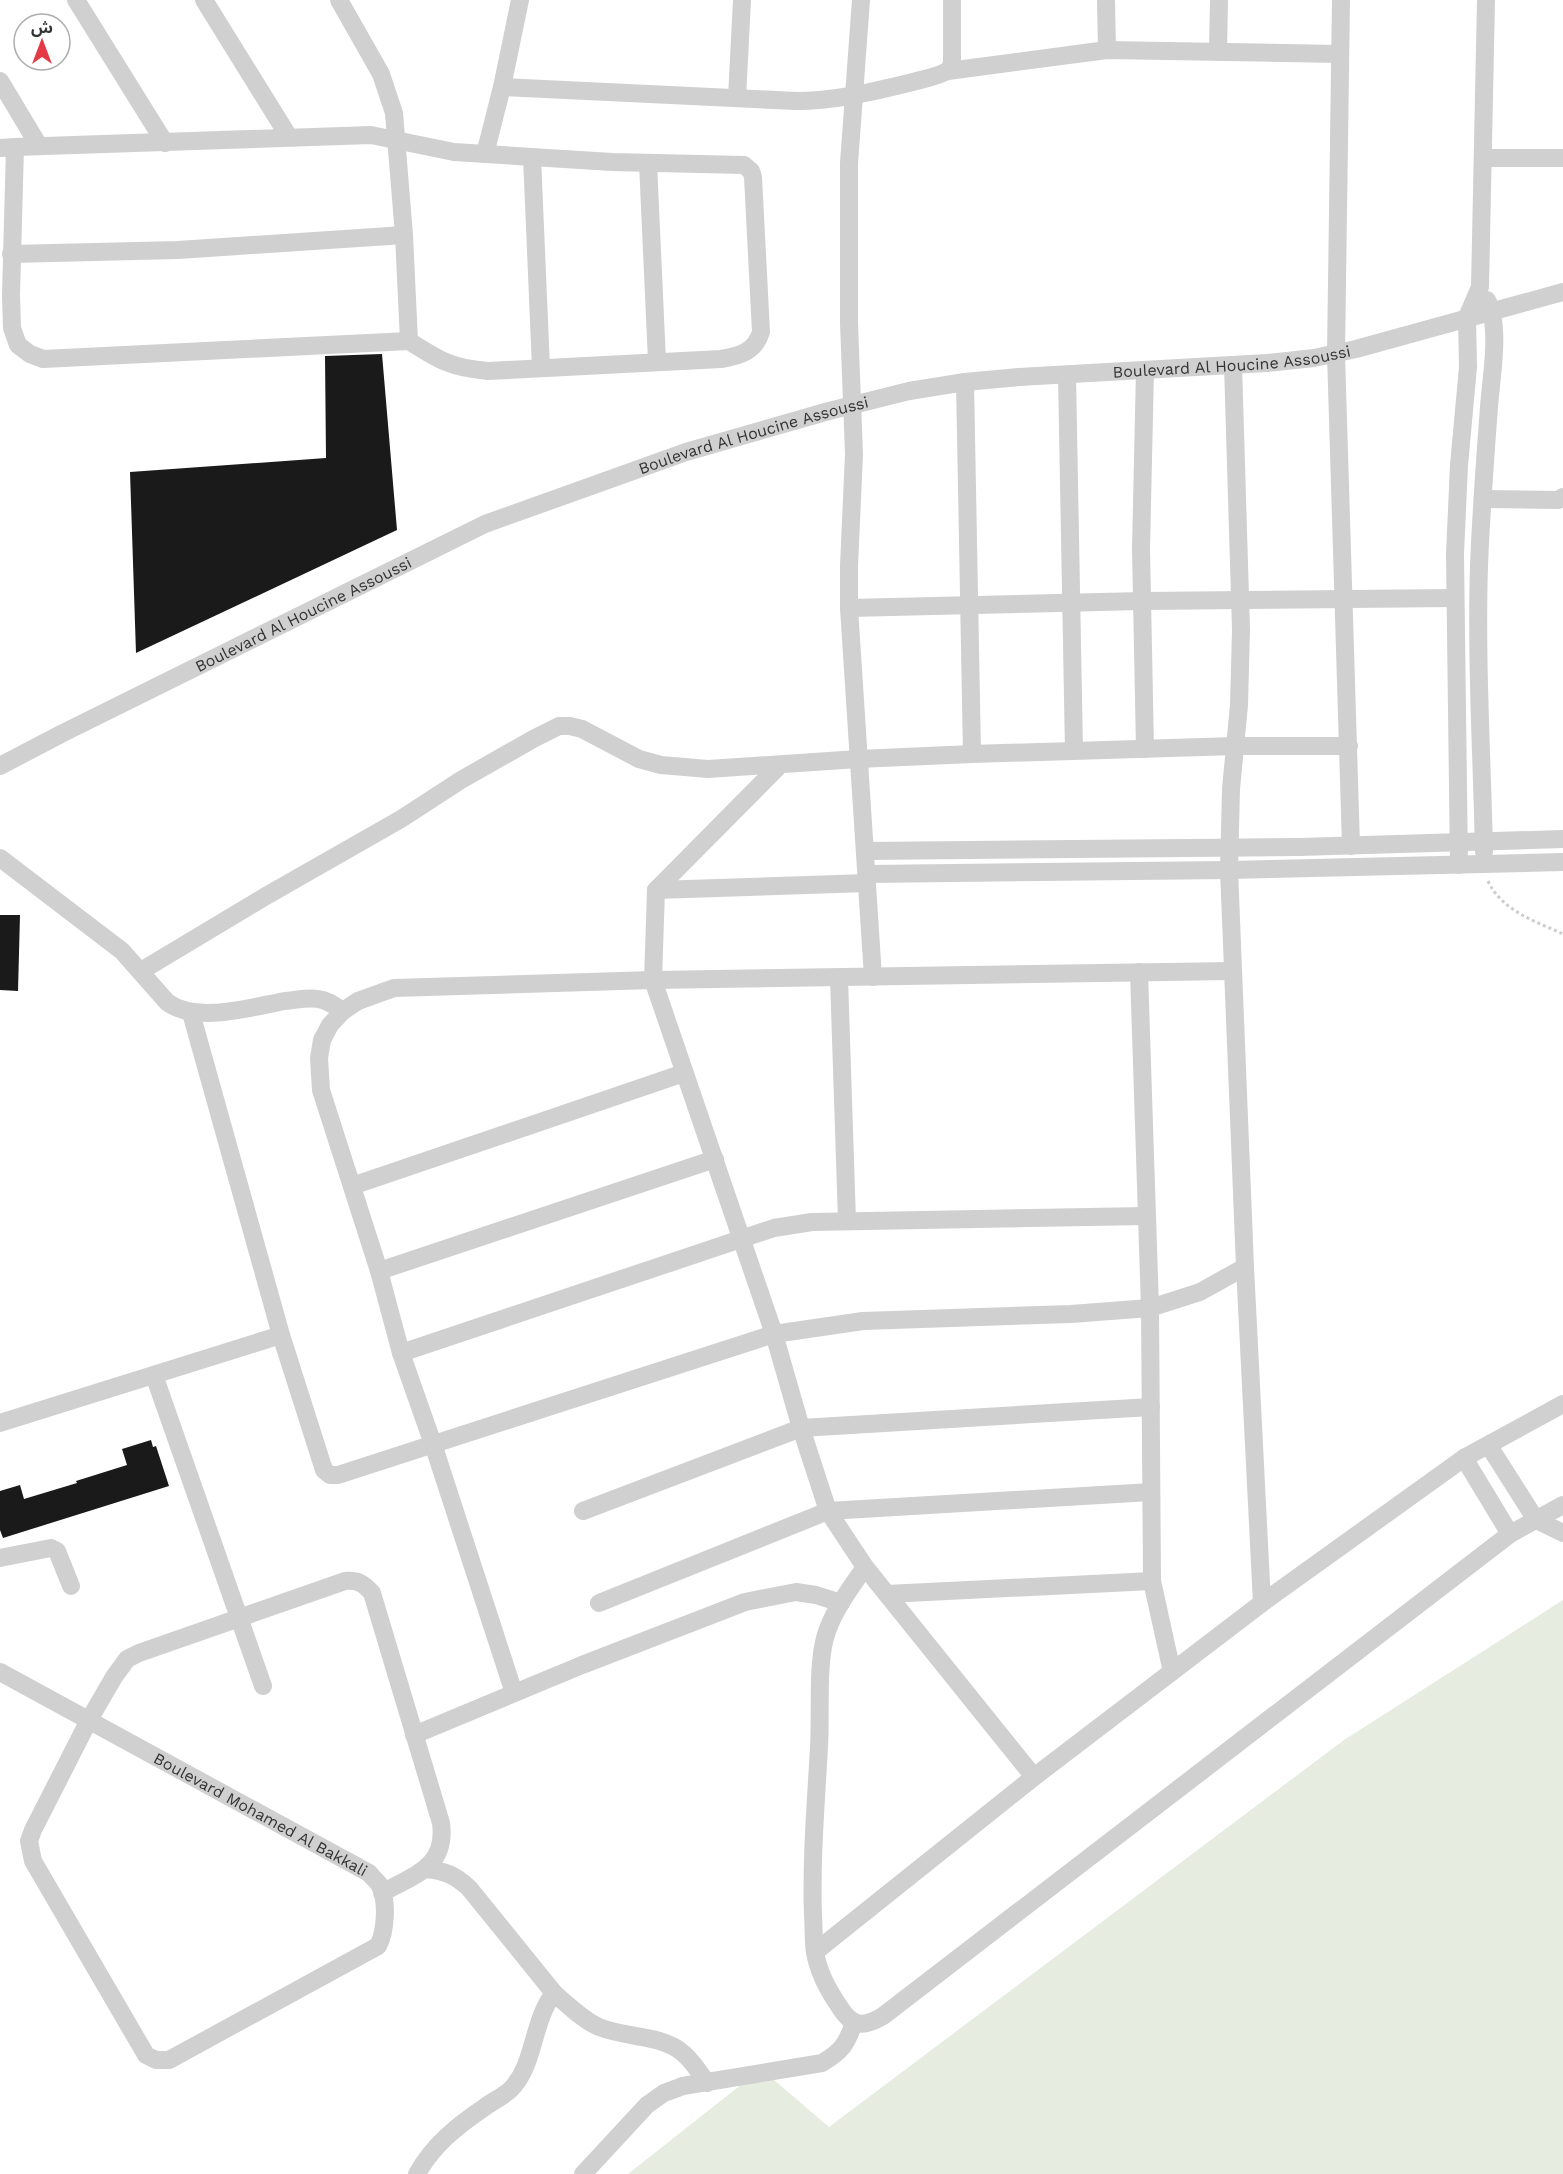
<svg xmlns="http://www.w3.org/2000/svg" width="1563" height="2174" font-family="'Work Sans','Noto Sans Arabic',sans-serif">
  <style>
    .green { fill: #e6ecdf }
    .building { fill: #1a1a1a }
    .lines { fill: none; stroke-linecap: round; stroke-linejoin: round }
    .path { stroke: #cdcdcd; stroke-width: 3; stroke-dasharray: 3 3; stroke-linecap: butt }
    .minor { stroke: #d0d0d0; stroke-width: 18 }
    .labels { text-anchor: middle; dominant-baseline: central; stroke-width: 6; stroke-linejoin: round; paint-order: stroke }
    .street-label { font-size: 16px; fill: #333; stroke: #fff }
  </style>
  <rect width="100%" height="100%" fill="#fff"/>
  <path class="green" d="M1563,1600V2174H628L761,2069L829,2127L1344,1740Z"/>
  <path class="building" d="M382,354L397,530L136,653L130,472L326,458L325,356Z
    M0,915H20L18,991L0,990Z
    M151,1440L153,1447L156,1446L169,1486L3,1538L0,1530V1491L20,1485L24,1499L77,1483L76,1481L127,1465L122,1449Z"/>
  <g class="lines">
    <path class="path" d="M1488,881C1502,911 1535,921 1563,934"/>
    <g class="minor">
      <path d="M76,0L165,143"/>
      <path d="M204,0L289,137"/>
      <path d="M339,0L381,74L394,113L404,235L409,341"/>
      <path d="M861,0L849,163V323L854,454L849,566V608L873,977"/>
      <path d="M1106,0L1107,50"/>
      <path d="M1341,0L1336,354L1351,846"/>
      <path d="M1218,52L1219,0"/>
      <path d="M948,71L1107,50L1339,54"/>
      <path d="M0,81L39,146"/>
      <path d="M502,87L796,101C835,101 871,92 909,83C922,79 938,77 949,70L952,63V0"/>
      <path d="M737,98L742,0"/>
      <path d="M0,148L15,147L371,135L454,152L612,162L744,165L751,171L753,177L761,332C755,352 739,356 721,359L488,371C451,368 439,360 409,341L43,359L30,354L18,345L12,328L11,295L15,147"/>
      <path d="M485,154L502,87L520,0"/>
      <path d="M532,157L541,368"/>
      <path d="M1484,158H1563"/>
      <path d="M648,163L657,361"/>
      <path d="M11,254L178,250L404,235"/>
      <path d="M1233,365L1241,630L1239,705L1231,789L1229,870L1245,1267L1262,1603"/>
      <path d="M1145,370L1141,549L1145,749"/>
      <path d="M1067,375L1074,751"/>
      <path d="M965,382L972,754"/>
      <path d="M1483,499L1558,500L1563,497"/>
      <path d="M849,608L1142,601L1455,598"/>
      <path id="s1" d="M0,766L63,733L485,524L686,452L829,411L909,391L965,382L1019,377L1267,363L1314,358L1356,349L1563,292"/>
      <path d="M779,766L656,890L653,980L774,1334L801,1428L828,1511L865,1567L1034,1777"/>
      <path d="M865,851L1300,847L1563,839"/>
      <path d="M1484,852C1482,757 1476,661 1479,566C1481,513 1485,460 1489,407C1491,377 1501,327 1487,300"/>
      <path d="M0,858L122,951L167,1002C196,1024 251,1007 285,1001C296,1000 307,997 318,999C328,1000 335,1006 343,1011"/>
      <path d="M1459,865L1455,554L1459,465L1468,367L1467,317L1480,287L1486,0"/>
      <path d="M867,874L1229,870L1563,862"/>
      <path d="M656,890L867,883"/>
      <path d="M141,971L266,896L401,819L461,780L535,738L559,726H570L582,729L639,759L661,765L708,769L858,759L972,754L1235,746H1349"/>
      <path d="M1139,972L1150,1308L1152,1581L1172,1672"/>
      <path d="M839,978L847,1221"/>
      <path d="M191,1013L281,1335L324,1470L330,1475H338L774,1334L863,1321L1071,1314L1150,1308L1200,1292L1245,1267"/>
      <path d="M352,1186L684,1073"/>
      <path d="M379,1271L715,1159"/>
      <path d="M401,1353L741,1239L774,1228L812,1222L1146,1216"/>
      <path d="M154,1375L263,1686"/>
      <path d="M0,1423L281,1335"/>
      <path d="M1489,1446L1536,1520L1563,1533"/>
      <path d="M1464,1458L1510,1534"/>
      <path d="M583,1511L801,1428L1151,1407"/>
      <path d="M0,1558L51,1548L57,1551L71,1586"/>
      <path d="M865,1567C850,1589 832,1612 825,1638C817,1667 821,1715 819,1747C816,1803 811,1859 813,1916C814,1927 813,1940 815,1952C818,1971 828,1990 839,2006C852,2027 863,2028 883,2016L1510,1534L1563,1505"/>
      <path d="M887,1594L1152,1581"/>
      <path d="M599,1603L828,1511L1151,1492"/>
      <path id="s2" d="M0,1672L369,1873C372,1877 376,1880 379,1884C388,1899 386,1931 378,1946L169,2060H156L146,2055L33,1861L29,1841L33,1830L89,1720L114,1677L127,1659L139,1653L345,1581C358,1580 363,1583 372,1593L441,1823C447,1867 414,1875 382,1893"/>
      <path d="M514,1693L433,1444L401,1353L379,1271L321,1090L319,1058L322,1040L330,1025L343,1011L358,1001L394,988L427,987L653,980L1233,971"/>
      <path d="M414,1735L582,1665L745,1602L796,1592L816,1595L841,1603"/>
      <path d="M426,1869C445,1871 455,1875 469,1888L554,1993C568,2005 583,2020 599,2027C624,2037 654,2035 676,2048C689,2056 698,2070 707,2083"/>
      <path d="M815,1952L1034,1777L1262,1603L1464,1458L1563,1404"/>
      <path d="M417,2174C433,2145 457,2126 485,2107C493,2101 504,2096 511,2089C535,2065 532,2021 554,1993"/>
      <path d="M583,2174L647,2105L664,2093L683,2086L822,2063C842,2051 846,2045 854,2023"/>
    </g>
  </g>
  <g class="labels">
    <g class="street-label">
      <text stroke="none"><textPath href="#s1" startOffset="1311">Boulevard Al Houcine Assoussi</textPath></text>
      <text stroke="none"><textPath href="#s1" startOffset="825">Boulevard Al Houcine Assoussi</textPath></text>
      <text stroke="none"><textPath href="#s1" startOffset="339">Boulevard Al Houcine Assoussi</textPath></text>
      <text stroke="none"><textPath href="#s2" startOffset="297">Boulevard Mohamed Al Bakkali</textPath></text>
    </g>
  </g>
  <g transform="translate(42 42)"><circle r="28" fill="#ffffff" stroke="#adadad" stroke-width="1.5"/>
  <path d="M0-4.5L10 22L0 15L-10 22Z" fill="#e63946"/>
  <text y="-9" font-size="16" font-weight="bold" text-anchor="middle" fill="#333333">ش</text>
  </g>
</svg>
